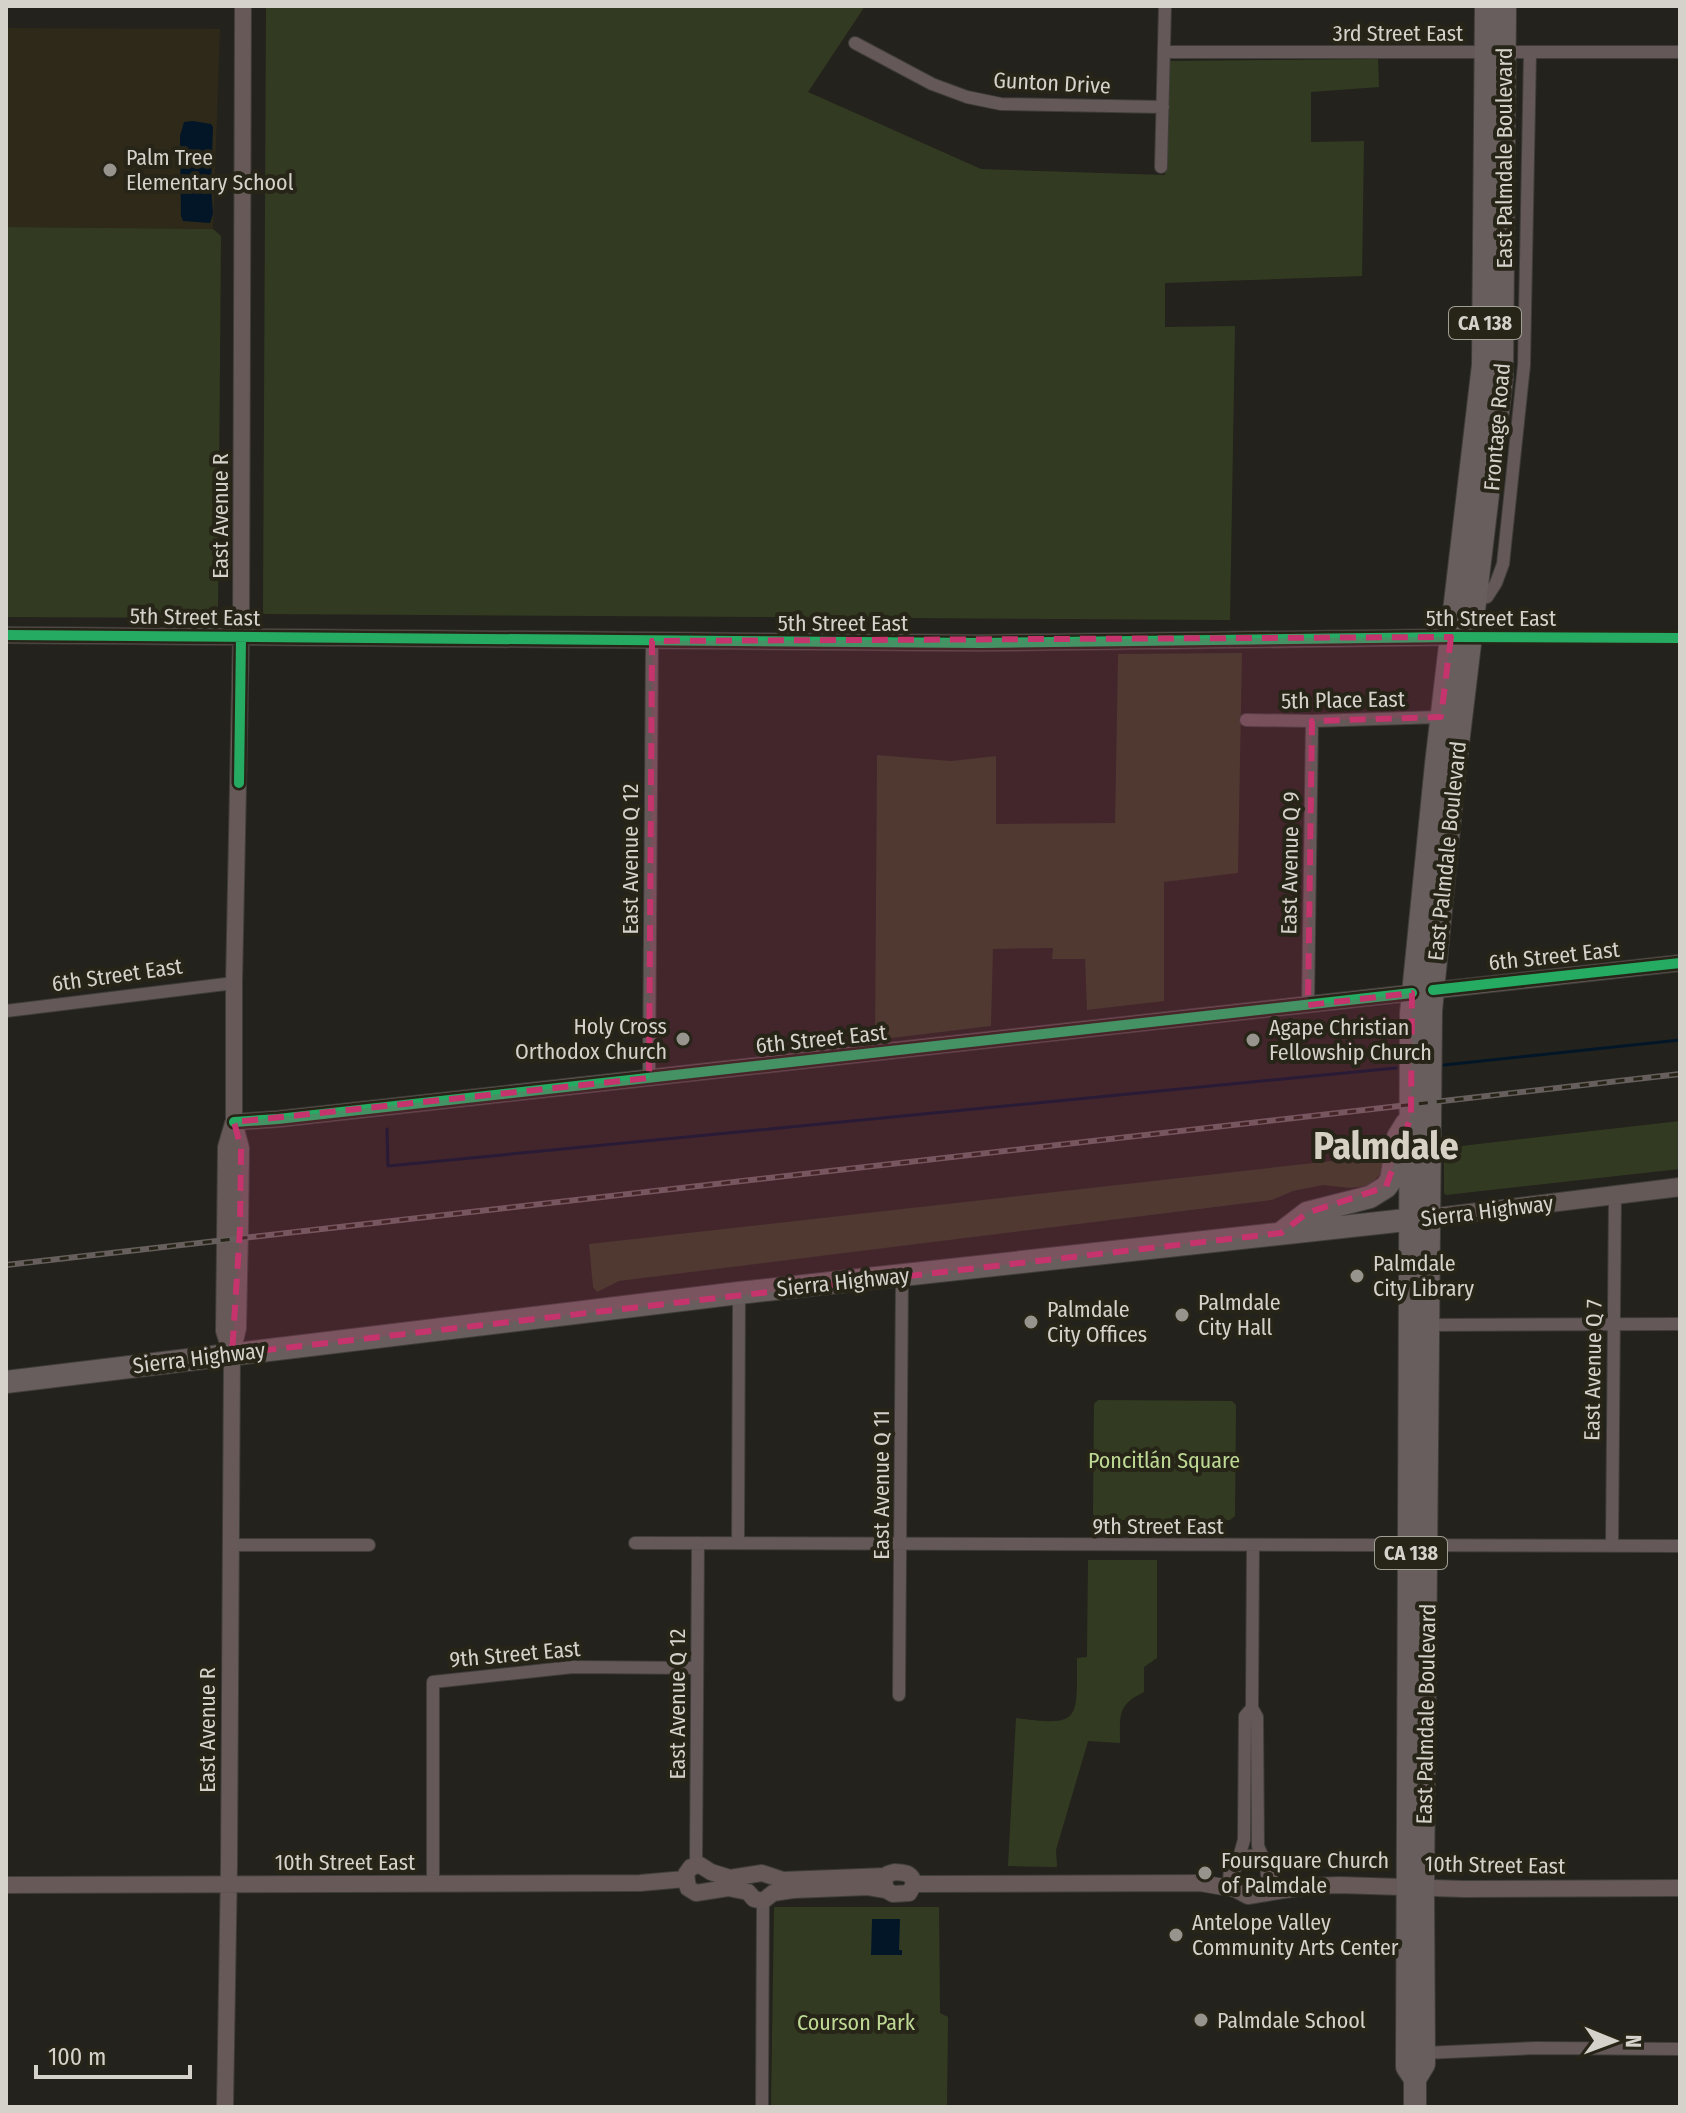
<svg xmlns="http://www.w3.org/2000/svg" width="1686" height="2113" font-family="'Fira Sans Condensed',sans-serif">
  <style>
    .built { fill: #2e2919 }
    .green { fill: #323b22 }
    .water { fill: #031628 }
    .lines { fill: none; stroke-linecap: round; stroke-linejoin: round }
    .stream { stroke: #031628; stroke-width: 3 }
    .street-casing { stroke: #3f3d39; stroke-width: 14 }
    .secondary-casing { stroke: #3f3d39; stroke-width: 18 }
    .primary-casing { stroke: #3f3d39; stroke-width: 20 }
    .highway-casing { stroke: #3f3d39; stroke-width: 24 }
    .street { stroke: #645858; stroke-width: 12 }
    .secondary { stroke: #665958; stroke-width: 16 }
    .primary { stroke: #655957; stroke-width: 18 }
    .highway { stroke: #685e5d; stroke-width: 22 }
    .rail-casing { stroke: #665f5d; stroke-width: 6 }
    .rail { stroke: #272418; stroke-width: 3; stroke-dasharray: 9; stroke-linecap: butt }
    .cycleway-casing { stroke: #272418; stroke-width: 15 }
    .cycleway { stroke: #26ab63; stroke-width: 10 }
    .marked { fill: #c5346c; fill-opacity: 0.2; stroke: #c5346c; stroke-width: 6; stroke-dasharray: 16 10; stroke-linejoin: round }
    .poi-dot { fill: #97948e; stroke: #272418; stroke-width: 3 }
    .labels { text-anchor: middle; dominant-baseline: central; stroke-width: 8; stroke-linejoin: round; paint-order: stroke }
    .shield { fill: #272418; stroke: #a19e95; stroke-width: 2 }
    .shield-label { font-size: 20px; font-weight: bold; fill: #d5d2cb }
    .street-label { font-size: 22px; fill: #d5d2cb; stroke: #272418 }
    .poi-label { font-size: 22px; fill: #d5d2cb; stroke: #272418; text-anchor: start }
    .park-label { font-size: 22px; fill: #bdd994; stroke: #272418 }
    .town-label { font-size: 38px; font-weight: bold; fill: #d6d1c2; stroke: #272418 }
  </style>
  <rect width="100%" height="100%" fill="#24221c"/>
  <path class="built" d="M6,28L220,29L213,229L6,227Z"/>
  <path class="green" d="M266,6H865L808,92L981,169L1165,175L1170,61L1378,59L1379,87L1311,92V142L1364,141L1362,276L1165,283V327L1235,326L1230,620L263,614Z
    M6,227L213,229L221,236L218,607L210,618L6,617Z
    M1242,653L1238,873L1164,882V1001L1087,1010L1085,959H1052L1053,948L993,949L991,1026L875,1040L877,755L951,761L996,756V824L1115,823L1118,654Z
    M1680,1121V1169L1446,1195L1444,1193V1148Z
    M1385,1155L1384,1171L1368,1186L1349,1188L1323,1185L1293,1191L1272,1200L619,1281L597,1292L593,1287L589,1244Z
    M1098,1400L1232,1401L1236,1405L1235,1516L1230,1520H1097L1093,1514L1094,1404Z
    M1088,1560H1157V1658L1144,1667V1692C1117,1705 1120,1715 1120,1743L1088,1741L1056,1850L1057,1867L1008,1866L1016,1718C1081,1727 1077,1720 1077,1658L1087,1657Z
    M774,1907H939L940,2013L948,2017L947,2107H771Z"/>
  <path class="water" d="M193,121L211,124L213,127L211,185L213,214L210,223L183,221L181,216L180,136L184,122Z
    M872,1919H900L899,1950H902V1955H871Z"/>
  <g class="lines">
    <path class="stream" d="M1444,1065L1680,1040
      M387,1129L388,1166L1396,1068"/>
    <g class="street-casing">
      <path id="street" d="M855,43L932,84L967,97L1001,104L1163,107
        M1164,52H1680
        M1161,167L1165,6
        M1475,599L1487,597L1496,583L1503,564L1524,365L1530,53
        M1470,637L1680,638
        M1246,720L1312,721L1441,717
        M1308,1005L1312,721
        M6,1011L234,983
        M649,1078L652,641
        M1428,1325L1680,1324
        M738,1542L739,1293
        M635,1543L1680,1546
        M229,1545H369
        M1253,1546L1252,1708L1257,1717L1258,1846L1264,1860
        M1612,1546L1615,1195
        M899,1695L902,1275
        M1238,1861L1244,1840L1245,1716L1252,1708
        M696,1865L698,1543
        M433,1884V1682L573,1667L697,1668
        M1424,2053L1536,2048L1680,2049
        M762,2107L763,1901"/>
    </g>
    <g class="secondary-casing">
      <path id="secondary" d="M6,635L981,643L1460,637
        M234,1122L278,1119L1680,963
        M231,1353L224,1331L226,1147L233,1123
        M895,1872C904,1873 912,1872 914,1884L909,1893L893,1894L886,1890L884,1880L888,1874Z
        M914,1884L1200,1883L1235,1889
        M6,1885L640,1883L685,1879
        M748,1892L728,1888L696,1893L688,1888L686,1874L691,1867L700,1865L711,1872L730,1878L762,1873L783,1880L886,1876
        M748,1892L754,1899L763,1901L773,1893L793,1890L868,1887L886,1890
        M1261,1893L1270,1883L1268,1865L1258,1857L1240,1859C1230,1868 1229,1877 1235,1889L1248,1896L1310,1886L1339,1885L1464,1889L1680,1888
        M225,2107L229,1865L232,1354L238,1328L240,1229L241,1148L234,1122V983L241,638L243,6"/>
    </g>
    <g class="primary-casing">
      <path id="primary" d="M1429,1218L1680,1187"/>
    </g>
    <g class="highway-casing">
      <path id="highway" d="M1281,1233L1307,1213L1370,1197L1386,1187L1391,1180L1398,1137L1406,1124
        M6,1382L739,1293L1424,1218
        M1415,2079L1407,2067L1411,1013L1436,764L1483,365L1486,6
        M1415,2107V2079L1424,2064L1423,1887L1431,1011L1454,777L1502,378L1505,6"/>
    </g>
    <use href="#street" class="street"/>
    <use href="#secondary" class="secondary"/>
    <use href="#primary" class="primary"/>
    <use href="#highway" class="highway"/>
    <g class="rail-casing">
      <path id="rail" d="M6,1265L1680,1074"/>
    </g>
    <use href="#rail" class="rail"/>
    <g class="cycleway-casing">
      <path id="cycleway" d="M6,635L981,643L1451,637L1680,638
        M239,783L241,638
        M1433,990L1680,963
        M234,1122L278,1119L1412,993"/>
    </g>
    <use href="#cycleway" class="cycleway"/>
  </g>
  <path class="marked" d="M1451,637L1441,717L1312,721L1308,1005L1412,993L1411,1116L1386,1187L1307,1213L1281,1233L232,1354L240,1229L241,1148L234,1122L649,1078L652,641Z"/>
  <g class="poi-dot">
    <circle cx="110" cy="170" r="8"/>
    <circle cx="683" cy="1039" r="8"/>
    <circle cx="1253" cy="1040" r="8"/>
    <circle cx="1357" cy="1276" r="8"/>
    <circle cx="1182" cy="1315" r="8"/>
    <circle cx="1031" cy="1322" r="8"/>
    <circle cx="1205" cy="1873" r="8"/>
    <circle cx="1176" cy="1935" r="8"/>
    <circle cx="1201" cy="2020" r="8"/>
  </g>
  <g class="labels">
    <g class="shield">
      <rect x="1449" y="307" width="72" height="32" rx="6"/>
      <rect x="1375" y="1537" width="72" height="32" rx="6"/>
    </g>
    <g class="shield-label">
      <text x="1485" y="323">CA 138</text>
      <text x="1411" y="1553">CA 138</text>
    </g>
    <g class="street-label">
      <text x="1398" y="33">3rd Street East</text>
      <text transform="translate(1052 83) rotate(3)">Gunton Drive</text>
      <text transform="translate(1504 158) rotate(-90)">East Palmdale Boulevard</text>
      <text transform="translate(1497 427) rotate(-85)">Frontage Road</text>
      <text transform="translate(220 516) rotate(-90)">East Avenue R</text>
      <text transform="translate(195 617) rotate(1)">5th Street East</text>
      <text x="1491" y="618">5th Street East</text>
      <text x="843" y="623">5th Street East</text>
      <text transform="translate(1343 700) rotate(-1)">5th Place East</text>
      <text transform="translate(1447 851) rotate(-84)">East Palmdale Boulevard</text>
      <text transform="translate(630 859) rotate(-90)">East Avenue Q 12</text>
      <text transform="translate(1290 863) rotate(-89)">East Avenue Q 9</text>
      <text transform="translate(1554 956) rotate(-6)">6th Street East</text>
      <text transform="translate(117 975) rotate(-8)">6th Street East</text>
      <text transform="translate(821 1039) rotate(-6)">6th Street East</text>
      <text transform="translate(1487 1211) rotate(-7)">Sierra Highway</text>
      <text transform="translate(843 1282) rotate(-6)">Sierra Highway</text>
      <text transform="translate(199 1358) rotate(-7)">Sierra Highway</text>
      <text transform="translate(1593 1370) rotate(-89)">East Avenue Q 7</text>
      <text transform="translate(881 1485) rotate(-90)">East Avenue Q 11</text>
      <text x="1158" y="1526">9th Street East</text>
      <text transform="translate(515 1654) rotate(-5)">9th Street East</text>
      <text transform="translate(677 1704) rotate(-90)">East Avenue Q 12</text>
      <text transform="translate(1426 1714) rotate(-89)">East Palmdale Boulevard</text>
      <text transform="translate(207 1730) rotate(-90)">East Avenue R</text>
      <text x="345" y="1862">10th Street East</text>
      <text transform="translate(1495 1865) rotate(1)">10th Street East</text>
    </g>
    <g class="poi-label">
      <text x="126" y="157">Palm Tree<tspan x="126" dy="25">Elementary School</tspan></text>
      <text x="667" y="1026" text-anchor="end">Holy Cross<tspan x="667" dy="25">Orthodox Church</tspan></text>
      <text x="1269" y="1027">Agape Christian<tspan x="1269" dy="25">Fellowship Church</tspan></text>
      <text x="1373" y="1263">Palmdale<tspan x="1373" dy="25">City Library</tspan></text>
      <text x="1198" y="1302">Palmdale<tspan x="1198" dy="25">City Hall</tspan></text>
      <text x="1047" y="1309">Palmdale<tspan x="1047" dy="25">City Offices</tspan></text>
      <text x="1221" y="1860">Foursquare Church<tspan x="1221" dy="25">of Palmdale</tspan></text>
      <text x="1192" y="1922">Antelope Valley<tspan x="1192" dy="25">Community Arts Center</tspan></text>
      <text x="1217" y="2020">Palmdale School</text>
    </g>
    <g class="park-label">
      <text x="1164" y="1460">Poncitlán Square</text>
      <text x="856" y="2022">Courson Park</text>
    </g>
    <g class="town-label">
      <text x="1386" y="1146">Palmdale</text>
    </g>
  </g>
  <rect width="1686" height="2113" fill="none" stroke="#d5d2cb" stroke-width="16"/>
  <g transform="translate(1614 2041) rotate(91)" stroke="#272418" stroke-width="6" paint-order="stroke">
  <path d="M0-6L14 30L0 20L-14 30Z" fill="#d5d2cb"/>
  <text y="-12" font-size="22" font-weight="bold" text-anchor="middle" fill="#d5d2cb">N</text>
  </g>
  <path d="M36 2065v12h154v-12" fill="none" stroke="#d5d2cb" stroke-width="4"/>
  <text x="48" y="2065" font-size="24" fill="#d5d2cb" stroke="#272418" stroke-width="6" paint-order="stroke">100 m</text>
</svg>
